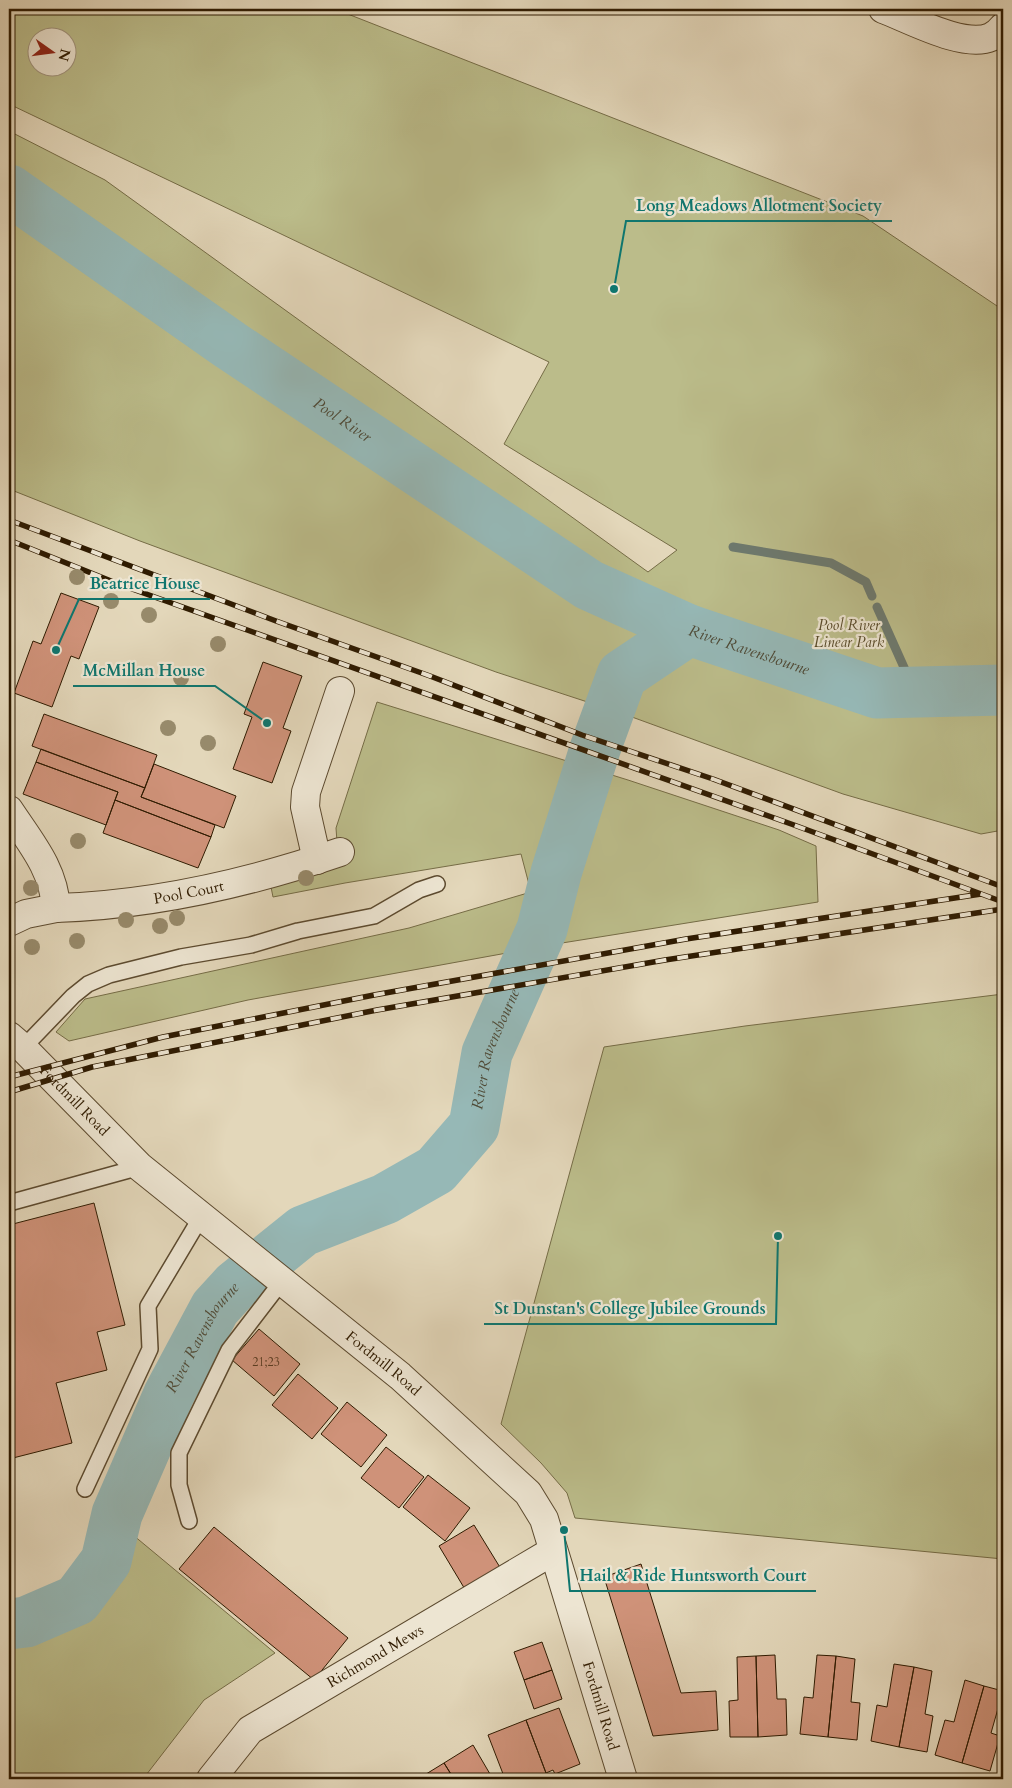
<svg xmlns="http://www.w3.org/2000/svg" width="1012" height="1788" font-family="Cardo,serif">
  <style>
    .green { fill: #bbbc8a; stroke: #756c46; fill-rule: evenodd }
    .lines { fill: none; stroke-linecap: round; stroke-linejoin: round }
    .stream { stroke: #6d796e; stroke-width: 9 }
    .river { stroke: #96b8b6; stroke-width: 51 }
    .building { fill: #cf9279; stroke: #2f1b01 }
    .lane-casing { stroke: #5c4a2f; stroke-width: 18 }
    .street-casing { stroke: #5c4a2f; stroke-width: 30 }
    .lane { stroke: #ede5d2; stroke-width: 15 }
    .street { stroke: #ede5d2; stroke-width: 28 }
    .rail-casing { stroke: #2f1b01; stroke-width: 5.5 }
    .rail { stroke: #ede5d2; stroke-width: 4; stroke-dasharray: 11; stroke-linecap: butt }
    .tree { fill: #978a6b }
    .labels { text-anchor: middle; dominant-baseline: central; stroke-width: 4.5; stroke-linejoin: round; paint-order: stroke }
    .number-label { font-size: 12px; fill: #57391f }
    .park-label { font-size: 15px; font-style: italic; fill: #594b2a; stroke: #ede5d2 }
    .street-label { font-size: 15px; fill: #2f1b01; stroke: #ede5d2 }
    .water-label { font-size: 16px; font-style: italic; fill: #4e4a37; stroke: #ede5d2 }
    .leader { fill: none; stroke: #0f766e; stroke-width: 2 }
    .callout-dot { fill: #0f766e; stroke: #ede5d2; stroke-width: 2 }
    .callout-label { font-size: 16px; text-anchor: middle; font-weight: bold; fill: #0f766e; stroke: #ede5d2; stroke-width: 4.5; stroke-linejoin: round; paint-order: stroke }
  </style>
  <rect width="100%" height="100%" fill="#e3d7ba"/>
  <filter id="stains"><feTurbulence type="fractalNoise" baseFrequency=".004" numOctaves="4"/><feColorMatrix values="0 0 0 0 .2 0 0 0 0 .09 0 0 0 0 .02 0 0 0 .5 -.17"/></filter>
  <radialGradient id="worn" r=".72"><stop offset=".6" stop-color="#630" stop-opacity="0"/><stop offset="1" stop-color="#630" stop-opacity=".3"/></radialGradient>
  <path class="green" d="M9,9H335L863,216L1003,310V830L981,834L843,794L621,713L496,672L140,541L9,489V131L105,180L648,572L677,550L504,444L549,362L9,104ZM38,38H68V68H38Z
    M377,702L628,780L779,830L816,846L818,902L562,943L248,1000L69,1041L56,1032L85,999L409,928L531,892L521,854L345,883L273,897L271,887L338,856L336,828Z
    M1003,994V1559L575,1518L567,1493L541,1463L501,1424L604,1047L745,1026Z
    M127,1530L275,1653L204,1700L143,1779H9V1637L40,1632L70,1614L94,1592L120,1552Z"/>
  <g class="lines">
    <path class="stream" d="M733,547L831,563L866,582L872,596
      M877,607L915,692"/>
    <g class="river">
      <path id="s1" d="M9,190L230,345L589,585L689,630"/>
      <path id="s2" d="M9,1624L26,1622L77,1600L106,1561L117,1514L169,1394L215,1308L236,1285L303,1231L385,1199L436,1170L474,1126L487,1053L542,929L556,873L595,749L622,675L689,630L877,693L1003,690"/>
    </g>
  </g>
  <path class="building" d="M61,593L99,607L79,659L71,656L52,707L14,693L33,641L41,644Z
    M263,662L302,676L283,728L291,731L272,783L233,769L252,717L244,714Z
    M44,714L157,755L145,788L32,746Z
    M41,749L145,788L141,797L215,825L211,837L115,800L118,792L36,762Z
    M36,762L118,792L106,825L23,794Z
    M154,764L236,796L224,828L141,797Z
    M115,800L211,837L198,868L103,833Z
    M94,1203L125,1325L97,1332L107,1370L56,1383L72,1443L9,1459V1225Z
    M259,1329L300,1364L274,1396L232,1360Z
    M298,1374L338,1408L312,1439L272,1405Z
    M347,1402L387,1435L361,1467L321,1434Z
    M386,1447L424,1477L399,1508L361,1478Z
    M428,1475L470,1508L445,1541L403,1507Z
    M474,1525L501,1569L466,1591L439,1546Z
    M214,1527L348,1638L314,1680L179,1569Z
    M641,1564L681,1693L716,1691L718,1730L653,1736L604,1577Z
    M542,1642L552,1670L524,1680L514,1652Z
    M775,1655L777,1699H786L787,1735L758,1737L756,1656Z
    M817,1655L836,1656L828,1737L800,1734L804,1697L813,1698Z
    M756,1656L758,1737H730L729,1701L738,1700L737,1657Z
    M836,1656L855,1659L851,1702L860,1703L857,1740L828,1737Z
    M894,1664L914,1667L899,1747L871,1741L877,1705L887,1707Z
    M914,1667L932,1671L925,1714L933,1716L927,1752L899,1747Z
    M552,1670L562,1699L534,1709L524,1680Z
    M965,1680L984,1686L962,1763L935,1755L945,1720L954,1722Z
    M984,1686L1003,1691L991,1733L1000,1736L990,1771L962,1763Z
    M559,1708L580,1764L555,1774L553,1770L546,1773L526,1720Z
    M526,1720L546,1773L537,1776L538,1779H505L488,1735Z
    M473,1745L490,1774L488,1775L491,1779H454L444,1763Z
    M444,1763L454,1779H418Z"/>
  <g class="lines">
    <g class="lane-casing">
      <path id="lane" d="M23,1048L73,996L88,984L109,975L181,957L251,945L298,931L374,916L419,890L437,884
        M9,1203L140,1167
        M85,1489L150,1349L148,1306L201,1217
        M189,1521L179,1485V1453L229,1350L282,1281"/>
    </g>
    <g class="street-casing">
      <g id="street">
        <path d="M883,9C910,19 964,49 991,37C995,35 1000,31 1003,27"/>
        <path id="s3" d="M9,810C30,842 54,869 56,908C152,905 249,883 340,852"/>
        <path d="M317,860L305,807L306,792L340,691"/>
        <path d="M9,922L26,914L56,908"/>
        <path id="s4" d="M9,1036L23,1048L140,1167L400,1376L528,1493L544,1519L623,1779"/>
        <path id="s5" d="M211,1779L250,1730L553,1551"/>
      </g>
    </g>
    <use href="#lane" class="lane"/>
    <use href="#street" class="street"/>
    <g class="rail-casing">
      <path id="rail" d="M9,520L276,621L430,676L582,735L713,779L1003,887
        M9,540L121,585L794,825L1003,902
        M9,1077L163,1037L374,995L686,939L981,894
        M9,1092L92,1067L377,1010L665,960L1003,909"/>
    </g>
    <use href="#rail" class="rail"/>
  </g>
  <g class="tree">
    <circle cx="77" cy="577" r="8"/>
    <circle cx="111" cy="601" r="8"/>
    <circle cx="149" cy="615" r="8"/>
    <circle cx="218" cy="644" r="8"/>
    <circle cx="181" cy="678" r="8"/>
    <circle cx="168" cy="728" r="8"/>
    <circle cx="208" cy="743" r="8"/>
    <circle cx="78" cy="841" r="8"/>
    <circle cx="306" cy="878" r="8"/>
    <circle cx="31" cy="888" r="8"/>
    <circle cx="177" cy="918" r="8"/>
    <circle cx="126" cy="920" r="8"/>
    <circle cx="160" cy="926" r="8"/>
    <circle cx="77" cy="941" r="8"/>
    <circle cx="32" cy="947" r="8"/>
  </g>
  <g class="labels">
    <g class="number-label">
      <text x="266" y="1362">21;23</text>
    </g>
    <g class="park-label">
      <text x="849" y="625">Pool River<tspan x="849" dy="17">Linear Park</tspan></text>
    </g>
    <g class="street-label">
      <text stroke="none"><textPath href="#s3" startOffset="244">Pool Court</textPath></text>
      <text stroke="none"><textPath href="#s4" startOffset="92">Fordmill Road</textPath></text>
      <text stroke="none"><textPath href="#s4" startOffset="498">Fordmill Road</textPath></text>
      <text stroke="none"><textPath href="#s5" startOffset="208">Richmond Mews</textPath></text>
      <text stroke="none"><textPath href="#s4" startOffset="918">Fordmill Road</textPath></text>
    </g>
    <g class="water-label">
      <text stroke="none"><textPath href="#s1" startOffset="405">Pool River</textPath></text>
      <text stroke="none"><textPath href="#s2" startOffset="1340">River Ravensbourne</textPath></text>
      <text stroke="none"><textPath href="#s2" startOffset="800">River Ravensbourne</textPath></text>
      <text stroke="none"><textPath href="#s2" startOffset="366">River Ravensbourne</textPath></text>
    </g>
  </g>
  <path class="leader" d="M614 289L626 221H892M56 650L79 599H210M267 723L215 686H73M778 1236L776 1324H484M564 1530L570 1591H816"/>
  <g class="callout-dot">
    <circle cx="614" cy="289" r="5"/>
    <circle cx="56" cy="650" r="5"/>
    <circle cx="267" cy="723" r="5"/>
    <circle cx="778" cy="1236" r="5"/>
    <circle cx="564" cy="1530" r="5"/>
  </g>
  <g class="callout-label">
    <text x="759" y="211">Long Meadows Allotment Society</text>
    <text x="145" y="589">Beatrice House</text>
    <text x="144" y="676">McMillan House</text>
    <text x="630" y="1314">St Dunstan's College Jubilee Grounds</text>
    <text x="693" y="1581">Hail &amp; Ride Huntsworth Court</text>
  </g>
  <rect width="1012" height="1788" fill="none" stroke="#e3d7ba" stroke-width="30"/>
  <rect x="10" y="10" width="992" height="1768" fill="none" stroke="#2f1b01" stroke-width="2.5"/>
  <rect x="15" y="15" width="982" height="1758" fill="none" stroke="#2f1b01"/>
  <g transform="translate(52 52) rotate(104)"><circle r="24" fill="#ede5d2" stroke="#a1947e"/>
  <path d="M0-4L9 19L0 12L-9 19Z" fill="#8f2418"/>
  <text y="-8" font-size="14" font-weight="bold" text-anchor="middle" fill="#2f1b01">N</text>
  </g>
  <rect width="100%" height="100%" filter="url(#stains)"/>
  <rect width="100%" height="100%" fill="url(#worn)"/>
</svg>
